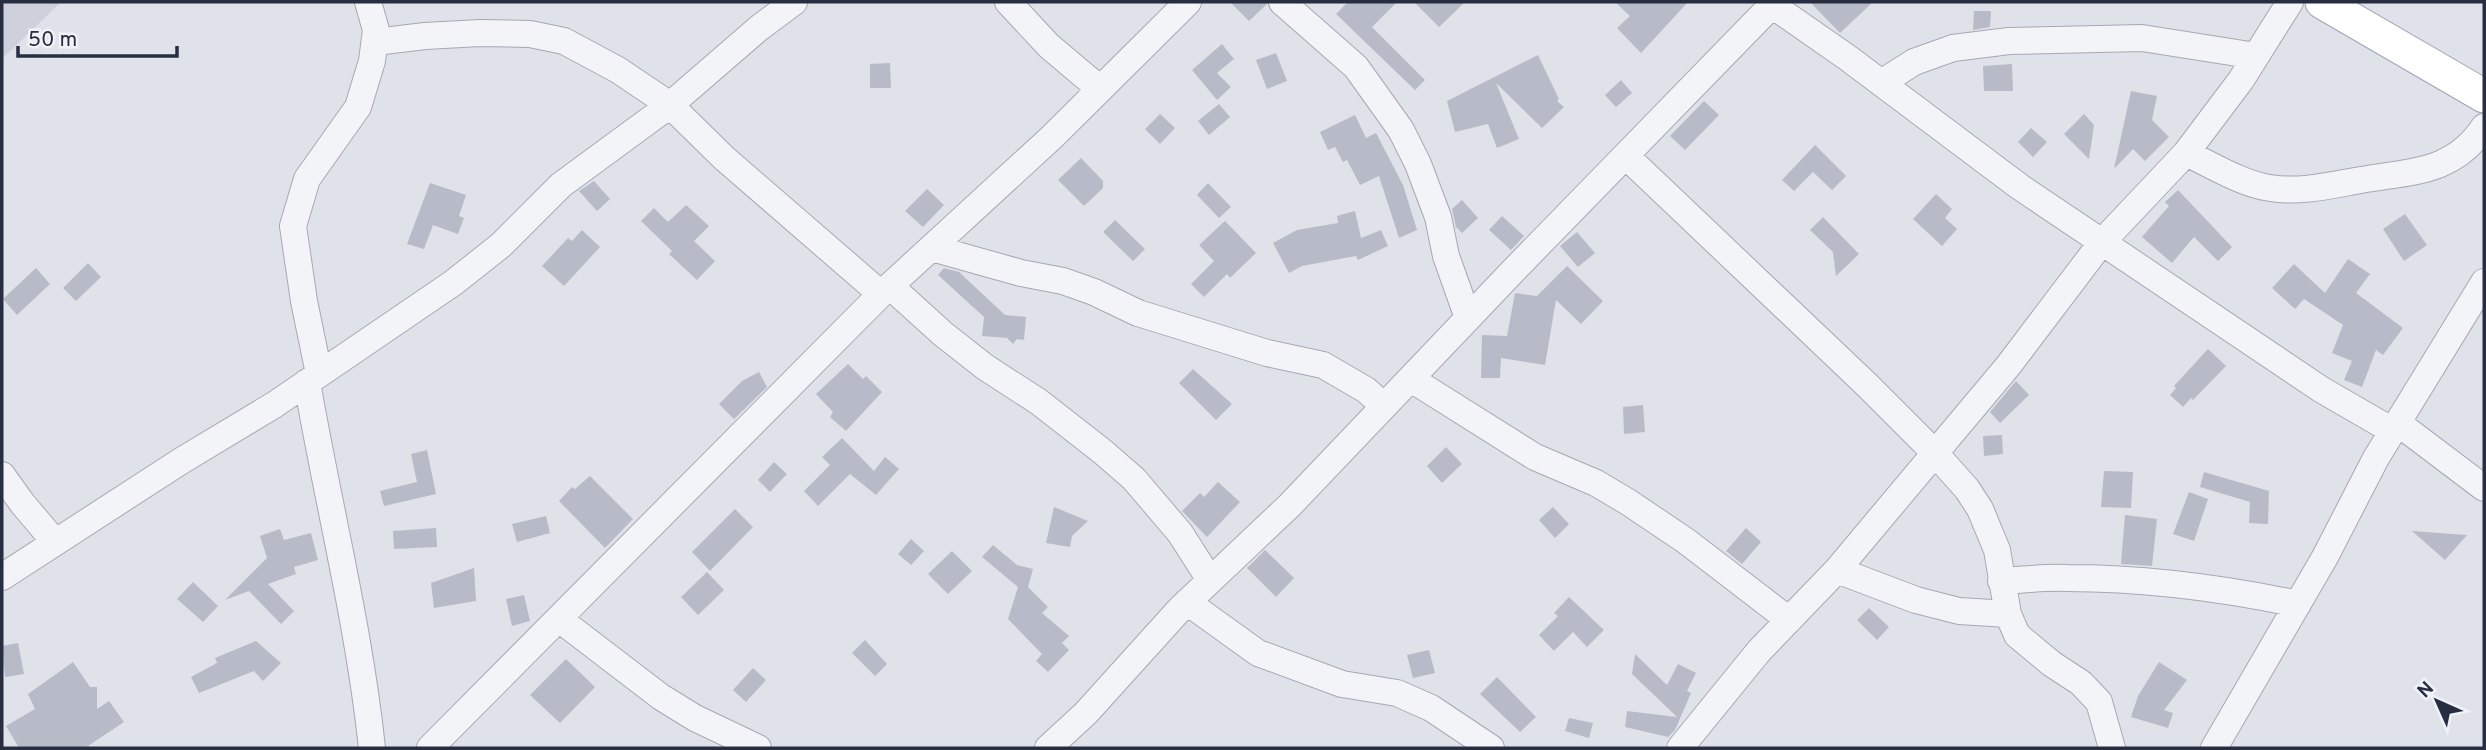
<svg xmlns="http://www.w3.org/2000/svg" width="2486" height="750" font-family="Overpass,sans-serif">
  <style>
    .built { fill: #ced1dc }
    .building { fill: #b7bbc7 }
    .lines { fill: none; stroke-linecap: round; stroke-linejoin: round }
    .minor-casing { stroke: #a5a8b4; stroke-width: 28 }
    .major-casing { stroke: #9ea5b6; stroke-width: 35 }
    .minor { stroke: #f3f4f8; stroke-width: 26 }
    .major { stroke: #fff; stroke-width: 33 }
  </style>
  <rect width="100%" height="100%" fill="#e0e2e9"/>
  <path class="built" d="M2,2H61L2,59Z"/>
  <path class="building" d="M1230,2H1267V4L1249,21Z
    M1348,2H1397L1372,27L1425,80L1415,90L1336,14Z
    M1414,2H1465L1439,27Z
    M1615,2H1688L1641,53L1617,28L1630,16Z
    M1810,2H1873L1840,33Z
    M1974,11H1991L1990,27L1973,30Z
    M1222,44L1234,59L1217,73L1231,87L1217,100L1192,70Z
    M1276,53L1287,81L1267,89L1256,60Z
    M1538,55L1559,99L1557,101L1564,107L1542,128L1496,83L1519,139L1497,148L1488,124L1455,132L1447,101Z
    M890,63L891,88H870V64Z
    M2012,64L2013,91H1984L1983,66Z
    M1621,80L1632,93L1616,107L1605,95Z
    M2131,91L2157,96L2152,120L2169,137L2145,161L2133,149L2114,169Z
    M1704,101L1719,115L1685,150L1670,136Z
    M1219,104L1230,117L1209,135L1198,121Z
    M1160,114L1175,128L1160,144L1145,129Z
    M2084,114L2094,125L2089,159L2064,134Z
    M1355,115L1366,138L1376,133L1403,185L1417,230L1399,238L1379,176L1360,185L1347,160L1343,162L1335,147L1328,150L1320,132Z
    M2031,128L2047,142L2033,157L2018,142Z
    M1815,145L1846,176L1832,190L1813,172L1794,191L1782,180Z
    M1081,158L1103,181V188L1084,206L1058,180Z
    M594,181L610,199L597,211L579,191Z
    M430,183L466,195L459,216L464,218L458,234L433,225L424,249L407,244Z
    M1208,183L1231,207L1219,218L1197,195Z
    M927,189L944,205L923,227L905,211Z
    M2178,190L2232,247L2218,261L2194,237L2172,263L2142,237L2169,206L2165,202Z
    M1936,194L1952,209L1945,218L1957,229L1942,246L1913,219Z
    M1462,200L1478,218L1462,233L1456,227L1452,209Z
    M686,205L709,226L694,241L715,261L697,280L669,254L672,251L641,221L654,208L668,222Z
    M1355,211L1361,238L1381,230L1388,246L1358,260L1356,256L1302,266L1289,273L1273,243L1297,230L1338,223L1337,216Z
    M2405,214L2427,245L2404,261L2383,229Z
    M1502,216L1524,236L1511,250L1489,230Z
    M1823,217L1859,254L1836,276L1833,252L1810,230Z
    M1115,220L1145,249L1133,261L1103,232Z
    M1225,221L1256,253L1230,278L1227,274L1204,297L1191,284L1214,261L1199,245Z
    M582,230L600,247L564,286L542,266L568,238L572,241Z
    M1577,232L1595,253L1578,267L1560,246Z
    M2348,259L2370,274L2356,293L2403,328L2383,355L2376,350L2362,387L2344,380L2352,361L2332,353L2343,325L2304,299L2295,309L2272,288L2294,264L2325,293Z
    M88,263L101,277L76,301L63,288Z
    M1567,266L1603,301L1581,324L1556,300L1545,365L1501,358L1500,378H1481L1482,335L1507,336L1515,293L1537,296Z
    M36,268L50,284L17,315L3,299Z
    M944,268L959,272L1005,315L1026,317L1024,340L1017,339L1013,344L1007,338L982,336L984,317L938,275Z
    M2208,349L2226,366L2193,400L2191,398L2183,407L2170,395L2176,388L2174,386Z
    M848,364L863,379L866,376L882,392L846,431L830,417L833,412L816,394Z
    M1193,369L1232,404L1216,420L1179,383Z
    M759,372L767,387L734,419L719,404L742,381Z
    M2016,381L2029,395L2000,423L1990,412Z
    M1643,405L1645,432L1624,434L1623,407Z
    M2002,435L2003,454L1984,456L1983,436Z
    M842,438L874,471L885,457L899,469L876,495L850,474L818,506L804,491L830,465L822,457Z
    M1446,447L1462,464L1442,483L1427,466Z
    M427,450L436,494L384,506L380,491L417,482L411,454Z
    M774,462L787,474L770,492L758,480Z
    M2104,471L2133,472L2131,508L2101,507Z
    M2204,472L2269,491L2268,524L2249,523L2250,502L2200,487Z
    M590,476L633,519L605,548L559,501L572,487L575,489Z
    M1218,482L1240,502L1207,537L1182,511L1200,493L1204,497Z
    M2189,492L2208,499L2194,541L2173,534Z
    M1054,507L1088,521L1072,536L1070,547L1046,543Z
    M1553,507L1569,524L1555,538L1539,520Z
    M735,509L753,527L710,571L692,552Z
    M2125,515L2157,519L2152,566L2121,564Z
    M546,516L550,533L517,542L512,524Z
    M436,528L437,547L394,549L393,531Z
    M1746,528L1761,542L1742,564L1726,551Z
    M280,529L284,540L311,533L318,560L294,567L296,574L268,584L294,611L281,624L249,591L225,600L267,558L260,536Z
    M2412,531L2467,535L2445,560Z
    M911,539L924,551L911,565L898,554Z
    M993,545L1017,565L1033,569L1028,587L1048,607L1042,613L1069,636L1062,643L1069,650L1048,672L1036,661L1042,654L1008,619L1018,587L982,557Z
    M1265,550L1294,578L1276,597L1247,568Z
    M952,551L972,571L948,594L928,574Z
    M474,568L476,601L434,608L431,583Z
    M707,572L724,590L698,615L681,597Z
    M193,582L218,606L203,622L177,599Z
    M524,595L530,621L512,626L506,599Z
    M1569,597L1604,630L1587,647L1573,632L1554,651L1539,635L1558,616L1554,613Z
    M1869,608L1889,627L1877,640L1857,620Z
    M865,640L887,664L875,676L852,653Z
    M256,641L281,663L263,681L254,671L199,693L191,677L217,663L215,658Z
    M18,643L24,674L5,677L2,646Z
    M1429,650L1435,673L1413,678L1407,655Z
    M1635,654L1667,685L1678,664L1696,673L1687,691L1691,693L1675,730L1668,737L1625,727L1627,711L1677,717L1632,674Z
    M566,659L595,687L560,723L530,695Z
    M73,662L90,687H97V709L109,701L124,722L85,748H19L6,726L35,709L28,694Z
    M2159,662L2187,680L2164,710L2173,713L2168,728L2131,717L2138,696Z
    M753,668L766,680L746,702L733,690Z
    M1497,677L1536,717L1520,732L1480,694Z
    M1569,718L1593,723L1589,738L1565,731Z"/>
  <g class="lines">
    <g class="minor-casing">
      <path id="minor" d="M1008,2L1049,46L1100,89
        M1282,2L1356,67L1401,130L1418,164L1438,217L1446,256L1468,318
        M1772,5L1848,58L2020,187L2322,390L2393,431
        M375,42L425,36L480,33L530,34L564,41L618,70L670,105L724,158L881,294
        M1881,83L1914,62L1953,48L2009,41L2142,38L2256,56
        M2186,153C2212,165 2242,184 2270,188C2300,193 2332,185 2361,180C2410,171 2453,174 2484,127
        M1626,156L1867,385L1934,452L1967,489L1980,509L1997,550L2008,614L2017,635L2052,664L2081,683L2099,702L2112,748
        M932,248L1021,273L1063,281L1094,292L1138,313L1267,353L1323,365L1366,390L1384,406
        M890,286L943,334L985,367L1039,402L1103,452L1134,479L1180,533L1210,580
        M319,374L304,301L293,226L307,179L358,107L372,61L376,30L368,2
        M1411,379L1535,457L1596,483L1628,502L1686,541L1789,620
        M307,382C328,504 359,625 372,748
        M2398,423L2484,488
        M2,475L22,503L55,542
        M1837,570L1916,600L1959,611L2008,614
        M2,577L181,461L274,405L453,283L501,245L561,185L670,105L759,28L794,2
        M2001,581C2023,580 2045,577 2066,578C2144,578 2222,588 2298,604
        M1187,602L1258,653L1342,684L1397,693L1431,708L1491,748
        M559,619L661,697L695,718L758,748
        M430,748L881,294L1052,137L1188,2
        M1048,748L1086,713L1180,609L1290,505L1513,271L1775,2
        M1680,748L1759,651L1837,570L2008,366L2102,242L2186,153L2241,80L2290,2
        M2214,748L2325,557L2376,458L2484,282"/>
    </g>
    <g class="major-casing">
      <path id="major" d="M2322,2L2484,96"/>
    </g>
    <use href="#minor" class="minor"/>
    <use href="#major" class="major"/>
  </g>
  <rect width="2486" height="750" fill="none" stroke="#282e42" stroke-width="7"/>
  <g transform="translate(2437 701) rotate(315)" stroke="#eff2f7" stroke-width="5" paint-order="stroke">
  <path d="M0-5L12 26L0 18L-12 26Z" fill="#282e42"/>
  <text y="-10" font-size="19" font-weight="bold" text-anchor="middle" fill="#282e42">N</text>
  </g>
  <path d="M18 46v10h159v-10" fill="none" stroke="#282e42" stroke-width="3.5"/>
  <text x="28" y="46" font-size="21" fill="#282e42" stroke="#eff2f7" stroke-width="5" paint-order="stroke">50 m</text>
</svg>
